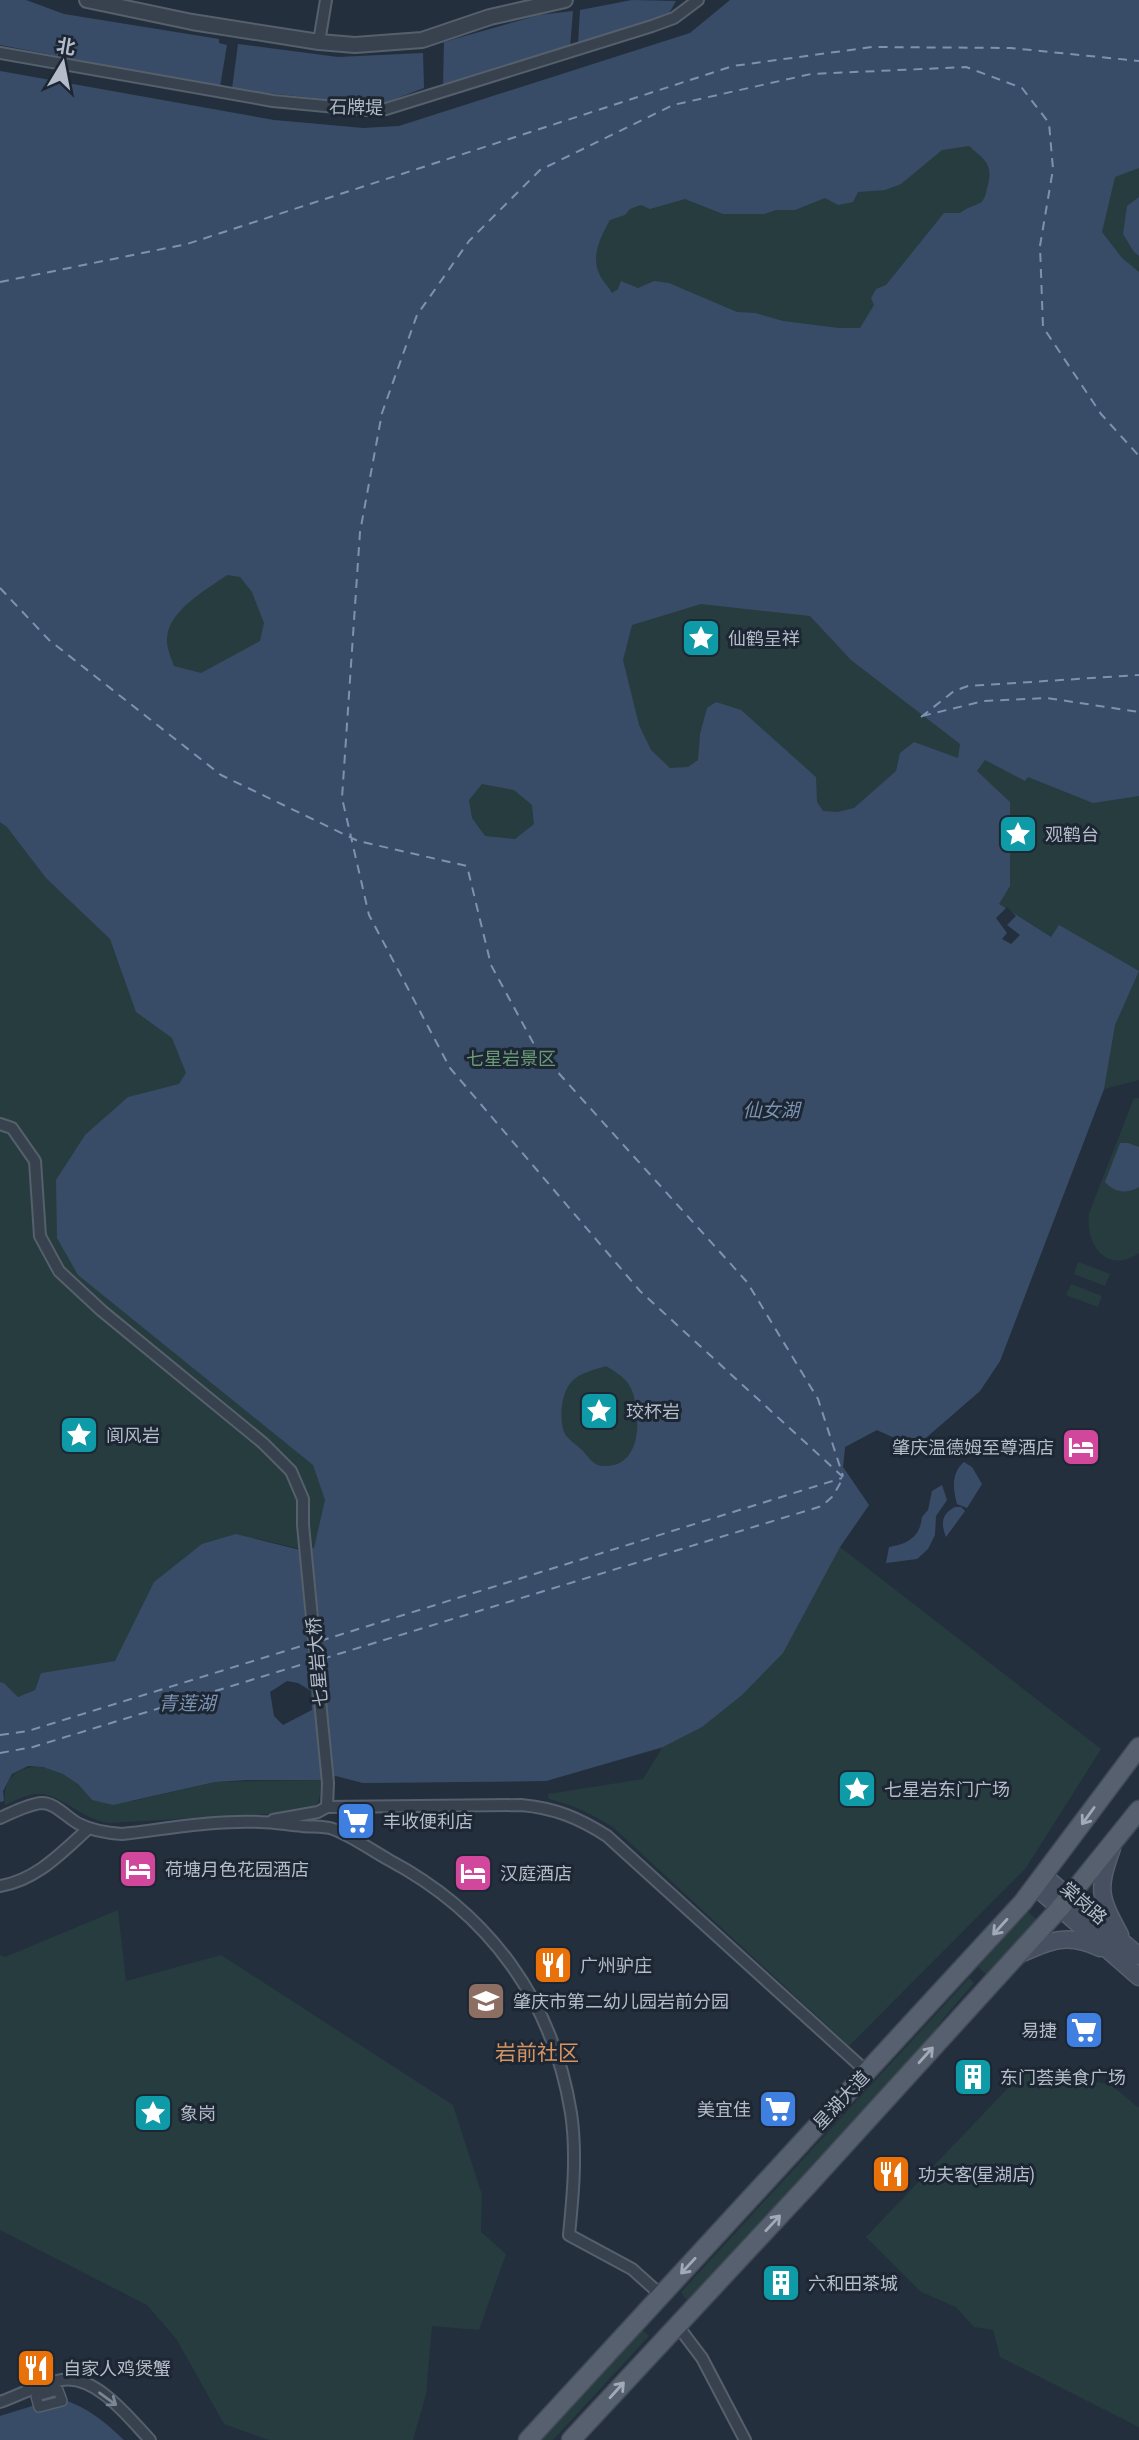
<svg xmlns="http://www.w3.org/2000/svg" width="1139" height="2440" font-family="'Asap Condensed','Noto Sans SC',sans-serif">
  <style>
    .green { fill: #263c3f }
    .water { fill: #394c67; fill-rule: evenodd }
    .pier { fill: #242f3e }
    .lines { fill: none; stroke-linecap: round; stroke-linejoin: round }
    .ferry { stroke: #7c92b1; stroke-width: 2; stroke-dasharray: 9 7; stroke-linecap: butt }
    .pedestrian-casing { stroke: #565f6c; stroke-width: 12 }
    .minor-casing { stroke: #565f6c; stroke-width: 14 }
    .tertiary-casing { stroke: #565f6c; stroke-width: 18 }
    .secondary-casing { stroke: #565f6c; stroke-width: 19 }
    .primary-casing { stroke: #414a57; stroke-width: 21 }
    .pedestrian { stroke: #38414e; stroke-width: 9 }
    .minor { stroke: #38414e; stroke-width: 10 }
    .tertiary { stroke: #38414e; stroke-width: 14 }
    .secondary { stroke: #465061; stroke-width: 16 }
    .primary { stroke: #56606e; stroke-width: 18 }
    .oneway { stroke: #a1aab7 }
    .oneway2 { stroke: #7c8592 }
    .labels { text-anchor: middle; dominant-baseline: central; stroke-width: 6; stroke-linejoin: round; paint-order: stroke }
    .street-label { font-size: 18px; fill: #b4bcc9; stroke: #1d2633 }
    .poi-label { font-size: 18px; fill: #b4bcc9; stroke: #1d2633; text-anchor: start }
    .park-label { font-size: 18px; fill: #6b9a76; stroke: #1d2633 }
    .water-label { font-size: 19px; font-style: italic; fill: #7c92b1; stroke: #1d2633 }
    .quarter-label { font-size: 21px; fill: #d59563; stroke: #1d2633 }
  </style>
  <rect width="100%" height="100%" fill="#242f3e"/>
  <path class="green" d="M730,0H1139V1080L1104,1089L1000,1361L980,1391L920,1443L899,1440L877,1430L845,1447L843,1467L869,1505L840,1547L1101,1749L1026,1868L849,2046L614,1828C593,1814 573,1805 549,1799L548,1794L643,1779L662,1748L546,1781L363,1783L336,1776L323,1780L318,1803L311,1809L301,1812L110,1823C81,1820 60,1792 37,1794C27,1794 15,1801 5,1805C0,1765 38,1760 64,1774C76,1780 84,1790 92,1800L134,1801L215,1782L323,1780L300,1549L255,1538L128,1639L115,1661L41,1673L35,1690L18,1697L4,1683L0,1682V71L274,120L363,128L399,126L690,33Z
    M1134,1098H1139V1253C1107,1275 1085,1245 1089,1213Z
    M1078,1262L1110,1274L1105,1286L1074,1274Z
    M1071,1284L1102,1296L1098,1307L1066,1295Z
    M118,1910L126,1981L221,1955L453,2105L482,2195L481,2232L506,2254L479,2330L432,2326L426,2394L413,2440H269L224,2424L177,2340L147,2305L0,2230V1955L5,1957Z
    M1027,1911L1036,1919L987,1975L978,1967Z
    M969,1978L974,1983L943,2019L921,2051L690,2301L685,2298L681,2292Z
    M1029,2066L1111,2085L1139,2108V2427L1000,2357L993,2330L974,2327L956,2307L921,2292L866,2237Z
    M639,2327L649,2336L553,2440H536Z"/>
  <path class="water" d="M0,0H26L64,14L219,39V43L227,45L220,87L0,45Z
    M632,0L676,1L667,17L578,44L580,10Z
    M730,0H1139V168L1115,177L1102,232L1122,258L1139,272V796L1093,803L1028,777L1025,781L985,760L977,771L1010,802V886L999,904L1051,937L1059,925L1139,971L1115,1025L1104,1089L1000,1361L980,1391L920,1443L899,1440L877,1430L845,1447L843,1467L869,1505L840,1547L783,1653L742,1695L702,1727L663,1747L546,1781L363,1783L336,1776L323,1780H247L215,1782L113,1805L92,1800L78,1784L63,1774L43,1767L28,1766L12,1774L3,1791L4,1801L0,1802V1682L4,1683L18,1697L35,1690L41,1673L115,1661L154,1582L202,1544L236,1534L300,1550L314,1548L325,1500L313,1465L78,1275L57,1238L56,1180L85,1135L128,1097L179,1084L186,1073L172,1038L136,1012L110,939L46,878L7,827L0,822V71L274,120L363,128L399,126L690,33ZM969,146C986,161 994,164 987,188C986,193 985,200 980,203C972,207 968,207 960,213H944L886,285L876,289L871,298L874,305L860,328H839L783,321L755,313L737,312L669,283L654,281L638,288L621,281L618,289L612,293C609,287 605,284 602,279C589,259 600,238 610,220L625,215L630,209L641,205L650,209L685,199L723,214H764L776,210H795L825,198L838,205L853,202L858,192L885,190L901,184L942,150ZM227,575L240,577L252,592L264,623L260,641L201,673L174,666C171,657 166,647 167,638C169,610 206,590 227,575ZM701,604L810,616L851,660L960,744L958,758L914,742L900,753L896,771L854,808L838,812L823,811L817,802L816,777L741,710L716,702L707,708L700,734L698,760L688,767L670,768L651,750L639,725L623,660L632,625ZM482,784L514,790L532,805L534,824L515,839L485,836L472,818L469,800ZM606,1366C631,1381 634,1387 637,1417C639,1439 632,1468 603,1466C593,1466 589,1457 582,1450C577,1445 566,1438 564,1432C561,1424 561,1412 562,1405C567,1376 580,1374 606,1366ZM287,1681L298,1683L311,1691L312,1710L283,1725L274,1716L270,1692Z
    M573,11L570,47L443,87L444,42L539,15Z
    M238,44L338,57L423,53L424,88L384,103H360L232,89Z
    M1139,197V256L1134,252L1123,234L1127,206Z
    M1120,1143H1128L1139,1147V1187C1127,1194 1115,1193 1105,1182Z
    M964,1462L972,1467L982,1484L967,1508L957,1504C953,1489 951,1473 964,1462Z
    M942,1485L947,1500L936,1516L935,1535L928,1549L917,1559L886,1563L889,1547C908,1544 920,1537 922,1517L928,1510L932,1491Z
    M955,1507H961L965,1511L946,1537C941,1524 941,1514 955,1507Z
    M58,2398C86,2406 104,2421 124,2440H0V2416Z"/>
  <path class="pier" d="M1007,907L1016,916L1007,925L1020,935L1011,944L1002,939L1007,933L996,918Z"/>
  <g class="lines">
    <path class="ferry" d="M0,282L187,244L733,66L872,47L1011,48L1139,61
      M0,588L49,640L221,775L358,841L467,866L491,965L536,1048L747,1282L818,1399L843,1476
      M922,716L984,701L1047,698L1139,712
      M921,717L954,691L968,686L1139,675
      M843,1477L640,1291L450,1068L369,915L342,798L360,532L382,413L417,315L469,241L540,170L673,105L811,74L966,67L1022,88L1049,123L1053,169L1040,246L1043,327L1101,414L1139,456
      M320,1641L842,1478
      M322,1659L822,1506L833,1496L843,1478
      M0,1735L28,1731L311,1643
      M0,1753L33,1747L313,1661"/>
    <g class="pedestrian-casing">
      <path id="pedestrian" d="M58,2390L62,2401L39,2407L36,2396Z"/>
    </g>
    <g class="minor-casing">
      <path id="minor" d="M319,42L326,0
        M0,53L273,101L367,110L386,109L652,26L674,18L698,0
        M0,1124L12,1128L35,1161L40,1236L59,1271L102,1311L263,1443L291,1471L303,1499V1525L328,1783L327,1807
        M0,1818C12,1813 28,1804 42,1803C56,1803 67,1818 79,1824C93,1831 107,1833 122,1834C167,1829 214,1820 260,1822C274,1822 288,1825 302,1826C312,1827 325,1826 333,1829C352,1836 371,1850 389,1860C489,1913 553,2001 571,2113C577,2153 573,2195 569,2235L632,2269L661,2295
        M273,1820L318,1812L327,1807L521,1805C555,1808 579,1818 607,1836L867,2072
        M0,1886C37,1880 62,1852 89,1828
        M677,2325L702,2358L745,2440
        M0,2402C20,2395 41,2383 62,2380C97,2375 129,2418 150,2440"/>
    </g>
    <g class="tertiary-casing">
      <path id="tertiary" d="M87,0L192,22L319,42L355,45L422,40L490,17L565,0"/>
    </g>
    <g class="secondary-casing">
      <path id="secondary" d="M1112,1848C1097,1890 1099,1896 1120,1935
        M1044,1876L1139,1956
        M1036,1887L1139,1977
        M1018,1955C1049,1941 1067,1932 1100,1948"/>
    </g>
    <g class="primary-casing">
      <path id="primary" d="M528,2440L1023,1902L1139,1747
        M571,2440L808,2185L1060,1908L1139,1810"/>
    </g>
    <use href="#pedestrian" class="pedestrian"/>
    <use href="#minor" class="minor"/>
    <use href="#tertiary" class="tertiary"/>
    <use href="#secondary" class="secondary"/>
    <use href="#primary" class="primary"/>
  </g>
  <defs><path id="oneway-shaft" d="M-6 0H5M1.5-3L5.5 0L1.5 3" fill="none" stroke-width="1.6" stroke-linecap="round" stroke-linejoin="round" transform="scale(1.75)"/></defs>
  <g class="oneway">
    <use href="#oneway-shaft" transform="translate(1088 1816) rotate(126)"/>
    <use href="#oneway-shaft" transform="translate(1000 1927) rotate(132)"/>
    <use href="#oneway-shaft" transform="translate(926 2055) rotate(-48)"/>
    <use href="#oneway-shaft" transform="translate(773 2223) rotate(-47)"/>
    <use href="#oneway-shaft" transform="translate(688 2266) rotate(133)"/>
    <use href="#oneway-shaft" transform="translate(617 2390) rotate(-48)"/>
  </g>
  <use class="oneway2" href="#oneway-shaft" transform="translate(108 2399) rotate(36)"/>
  <defs>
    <g id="sight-square" transform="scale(2.0125)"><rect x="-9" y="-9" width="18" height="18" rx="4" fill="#0f9aa8" stroke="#1d2633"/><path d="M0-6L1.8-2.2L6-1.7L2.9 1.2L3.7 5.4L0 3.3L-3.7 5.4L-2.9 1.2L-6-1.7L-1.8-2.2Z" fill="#fff"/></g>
    <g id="hotel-square" transform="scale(2.0125)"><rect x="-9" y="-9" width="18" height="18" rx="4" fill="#d1479c" stroke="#1d2633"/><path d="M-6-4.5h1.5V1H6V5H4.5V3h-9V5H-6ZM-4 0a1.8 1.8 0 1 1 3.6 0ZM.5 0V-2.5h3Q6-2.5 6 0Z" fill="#fff"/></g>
    <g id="supermarket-square" transform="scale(2.0125)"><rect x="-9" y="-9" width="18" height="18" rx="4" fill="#3f7fe0" stroke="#1d2633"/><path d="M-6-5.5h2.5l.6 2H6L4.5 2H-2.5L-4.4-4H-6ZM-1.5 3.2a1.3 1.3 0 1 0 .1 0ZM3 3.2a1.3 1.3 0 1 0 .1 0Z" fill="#fff"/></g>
    <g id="restaurant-square" transform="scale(2.0125)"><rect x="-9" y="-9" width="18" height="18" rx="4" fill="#e8710a" stroke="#1d2633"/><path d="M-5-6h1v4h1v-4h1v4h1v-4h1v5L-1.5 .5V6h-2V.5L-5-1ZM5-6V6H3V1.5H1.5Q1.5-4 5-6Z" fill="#fff"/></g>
    <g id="school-square" transform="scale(2.0125)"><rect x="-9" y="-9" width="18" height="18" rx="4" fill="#8d6e63" stroke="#1d2633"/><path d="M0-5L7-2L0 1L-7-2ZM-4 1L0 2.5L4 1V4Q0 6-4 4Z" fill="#fff"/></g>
    <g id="building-square" transform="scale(2.0125)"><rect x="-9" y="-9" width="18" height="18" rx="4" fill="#0f9aa8" stroke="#1d2633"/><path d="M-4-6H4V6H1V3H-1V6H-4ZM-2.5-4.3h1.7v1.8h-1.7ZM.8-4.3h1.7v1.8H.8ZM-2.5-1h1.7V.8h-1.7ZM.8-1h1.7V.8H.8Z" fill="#fff"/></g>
  </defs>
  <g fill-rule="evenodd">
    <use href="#sight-square" x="701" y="638"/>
    <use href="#sight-square" x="1018" y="834"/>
    <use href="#sight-square" x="599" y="1411"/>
    <use href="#sight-square" x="79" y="1435"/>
    <use href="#hotel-square" x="1081" y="1447"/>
    <use href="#sight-square" x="857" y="1789"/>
    <use href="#supermarket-square" x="356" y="1821"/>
    <use href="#hotel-square" x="138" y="1869"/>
    <use href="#hotel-square" x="473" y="1873"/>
    <use href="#restaurant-square" x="553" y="1965"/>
    <use href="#school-square" x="486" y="2001"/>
    <use href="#supermarket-square" x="1084" y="2030"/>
    <use href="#building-square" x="973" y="2077"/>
    <use href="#supermarket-square" x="778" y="2109"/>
    <use href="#sight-square" x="153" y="2113"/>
    <use href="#restaurant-square" x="891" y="2174"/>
    <use href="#building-square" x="781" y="2283"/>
    <use href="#restaurant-square" x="36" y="2368"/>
  </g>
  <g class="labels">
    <g class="street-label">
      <text transform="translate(356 107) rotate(1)">石牌堤</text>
      <text transform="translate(317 1662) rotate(-95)">七星岩大桥</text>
      <text transform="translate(1084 1903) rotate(41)">棠岗路</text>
      <text transform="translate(841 2100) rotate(-47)">星湖大道</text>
    </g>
    <g class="poi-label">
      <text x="728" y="638">仙鹤呈祥</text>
      <text x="1045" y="834">观鹤台</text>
      <text x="626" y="1411">珓杯岩</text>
      <text x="106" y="1435">阆风岩</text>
      <text x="1054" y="1447" text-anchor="end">肇庆温德姆至尊酒店</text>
      <text x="884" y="1789">七星岩东门广场</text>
      <text x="383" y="1821">丰收便利店</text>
      <text x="165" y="1869">荷塘月色花园酒店</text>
      <text x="500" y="1873">汉庭酒店</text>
      <text x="580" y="1965">广州驴庄</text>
      <text x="513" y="2001">肇庆市第二幼儿园岩前分园</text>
      <text x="1057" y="2030" text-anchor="end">易捷</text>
      <text x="1000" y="2077">东门荟美食广场</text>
      <text x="751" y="2109" text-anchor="end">美宜佳</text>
      <text x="180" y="2113">象岗</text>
      <text x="918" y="2174">功夫客(星湖店)</text>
      <text x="808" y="2283">六和田茶城</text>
      <text x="63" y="2368">自家人鸡煲蟹</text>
    </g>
    <g class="park-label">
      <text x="511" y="1058">七星岩景区</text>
    </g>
    <g class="water-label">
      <text x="771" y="1110">仙女湖</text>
      <text x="187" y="1703">青莲湖</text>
    </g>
    <g class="quarter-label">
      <text x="537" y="2052">岩前社区</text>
    </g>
  </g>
  <g transform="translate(63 63) rotate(10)" stroke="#1d2633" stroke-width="5" paint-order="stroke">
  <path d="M0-5L12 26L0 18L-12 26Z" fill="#b4bcc9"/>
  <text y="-10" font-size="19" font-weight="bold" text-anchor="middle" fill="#b4bcc9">北</text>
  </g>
</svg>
